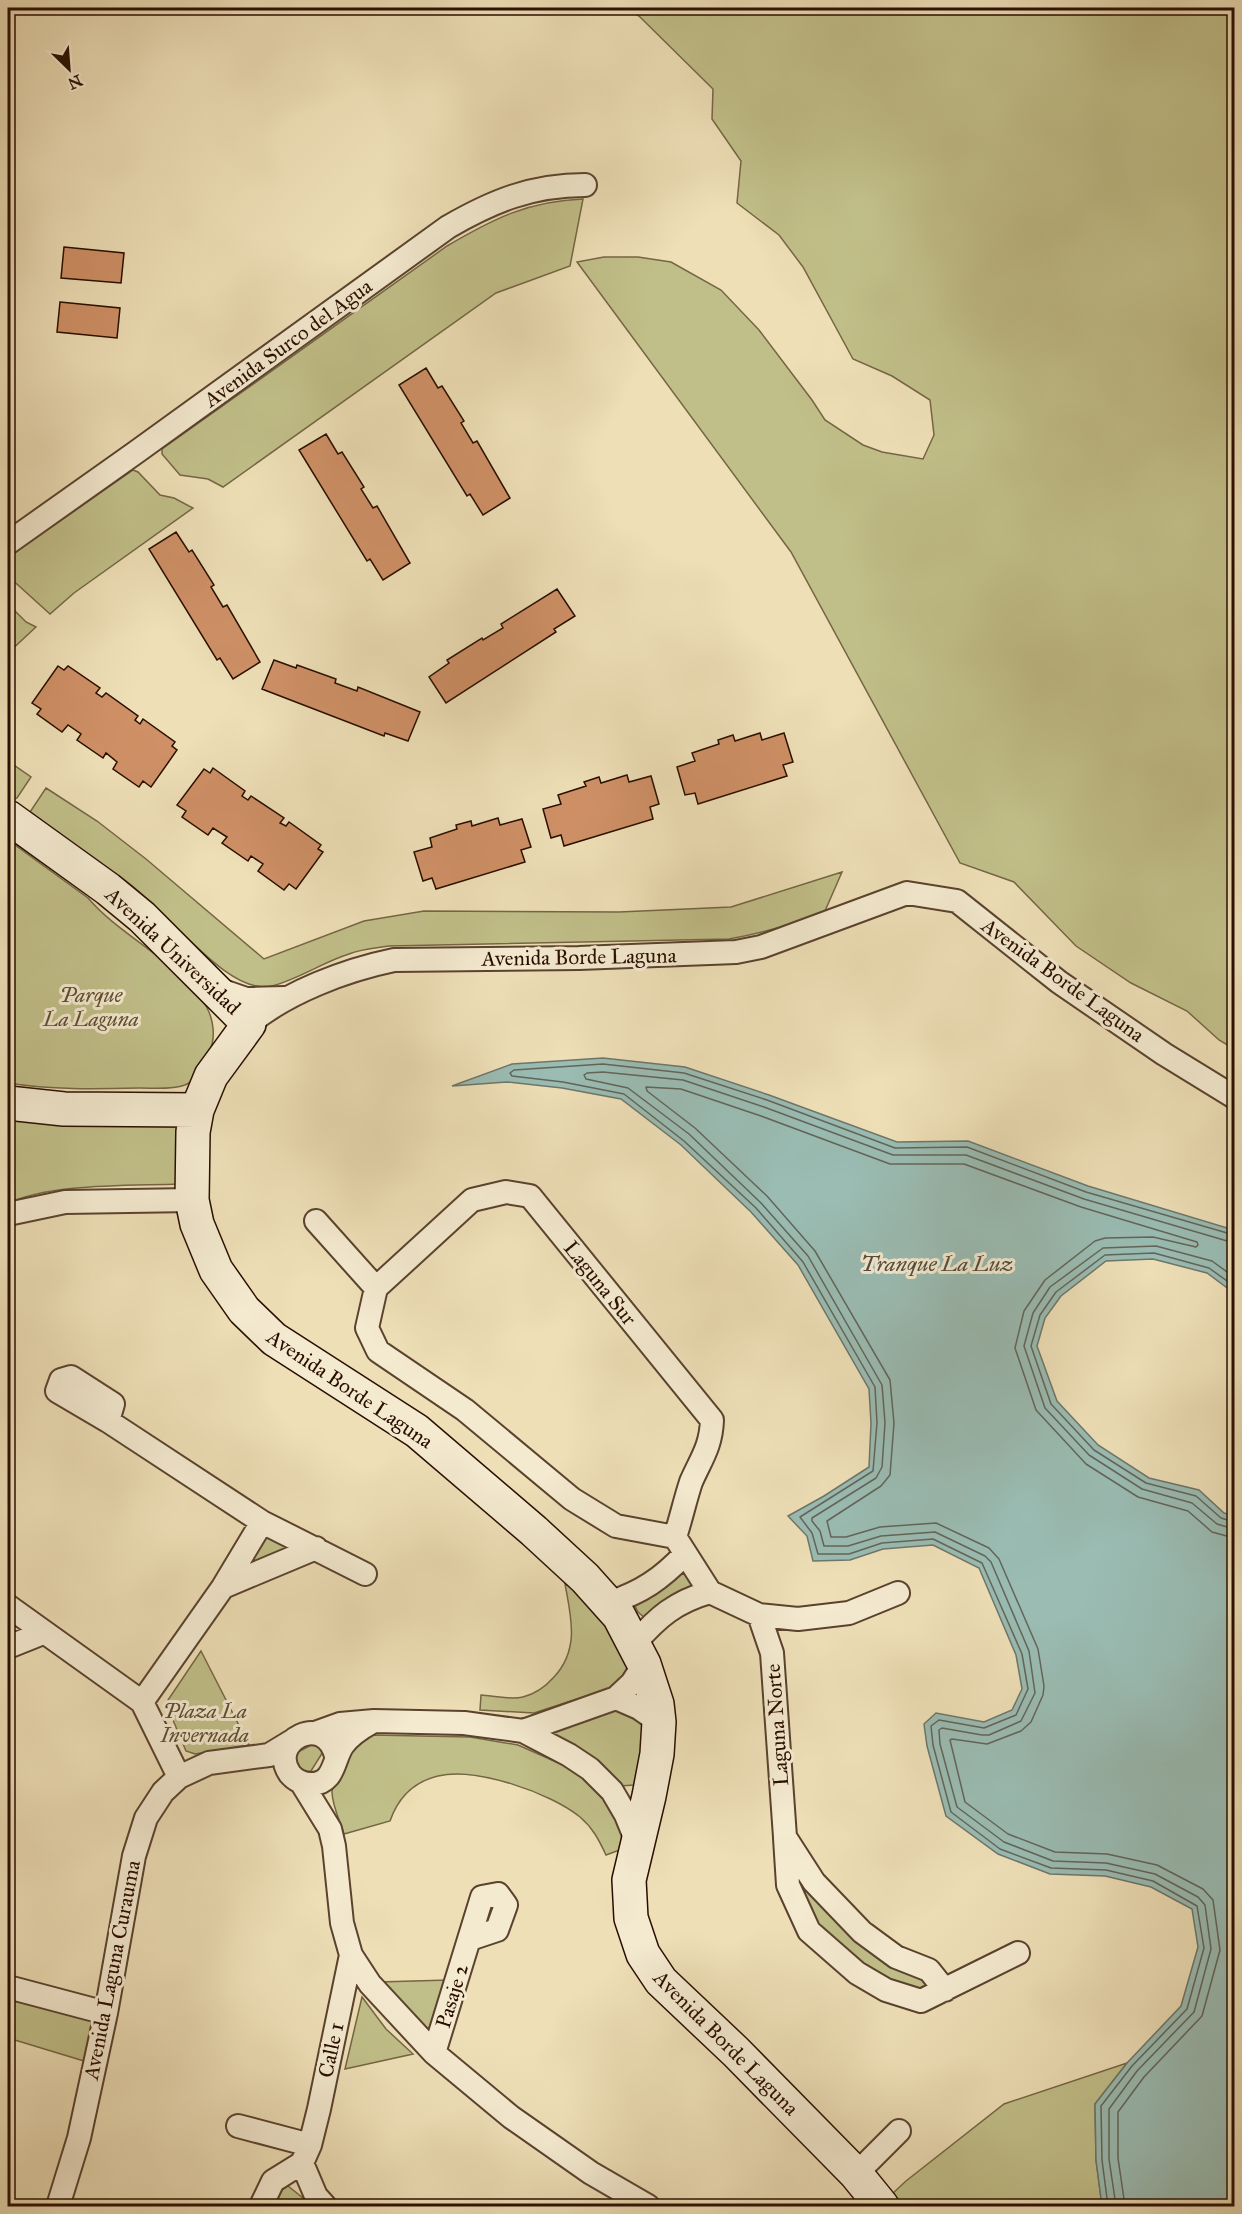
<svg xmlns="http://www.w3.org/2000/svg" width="1242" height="2214" font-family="'IM FELL Great Primer',serif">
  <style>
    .green { fill: #c1bf89; stroke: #756644; stroke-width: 1.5 }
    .water { fill: #9abcb3; stroke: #6d766b; stroke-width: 1.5 }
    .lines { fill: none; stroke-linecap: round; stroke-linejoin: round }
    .shore { stroke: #62655a; stroke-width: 1.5 }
    .building { fill: #cf9066; stroke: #290e00; stroke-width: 1.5 }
    .street-casing { stroke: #5a422e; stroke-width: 26 }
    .secondary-casing { stroke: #290e00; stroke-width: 36 }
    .street { stroke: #f4ead0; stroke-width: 22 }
    .secondary { stroke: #f4ead0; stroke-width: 33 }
    .labels { text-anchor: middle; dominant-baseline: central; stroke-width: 6; stroke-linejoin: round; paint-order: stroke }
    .street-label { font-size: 21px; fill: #290e00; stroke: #f4ead0 }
    .park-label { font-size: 21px; font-style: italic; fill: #5e4c30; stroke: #f4ead0 }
    .water-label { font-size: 22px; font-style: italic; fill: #514b3f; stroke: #f4ead0 }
  </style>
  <rect width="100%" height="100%" fill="#eedfb7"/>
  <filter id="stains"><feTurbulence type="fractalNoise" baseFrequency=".00333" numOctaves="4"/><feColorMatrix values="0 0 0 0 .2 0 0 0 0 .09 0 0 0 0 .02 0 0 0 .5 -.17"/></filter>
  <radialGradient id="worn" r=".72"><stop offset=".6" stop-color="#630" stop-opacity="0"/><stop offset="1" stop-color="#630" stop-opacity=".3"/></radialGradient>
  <path class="green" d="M627,8H1234V1049L1219,1040L1187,1011L1131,983L1076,946L1014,882L960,863L791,552L577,262L604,257H638L671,262L721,290L759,330L812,400L825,420L863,445L882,452L923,459L934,435L930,400L892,376L853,359L803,267L779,235L737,203L741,161L712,119L713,89L640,17Z
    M583,199L570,266L496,293L223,487L208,479L180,475L162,454V449L447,246C493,219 528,201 583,199Z
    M133,470L138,472L160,495L174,498L193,508L74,593L50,614L8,576V557Z
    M8,604L26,622L36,627L8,653Z
    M8,761L31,777L17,798L10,801L8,799Z
    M46,788L97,821L146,859L264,959L364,921L424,911L619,912L731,907L842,872L825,911C793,925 762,933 729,939L389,946C376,948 361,949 349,954C323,962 299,979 272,986C224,998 156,893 111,872L30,812Z
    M8,840L88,898C122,938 178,960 206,1006C214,1020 216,1038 209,1053C204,1065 198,1080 185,1085C171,1090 154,1088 140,1088C95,1089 51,1090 8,1083Z
    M8,1119L49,1122L184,1120L179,1184C133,1186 47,1183 8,1204Z
    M266,1532L296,1549L252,1569L244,1562Z
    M683,1569L694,1586L645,1618L638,1612L634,1604Z
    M565,1584L578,1591L595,1606L633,1671L614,1687L534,1713L480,1710L481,1695C494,1696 510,1700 523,1697C535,1694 546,1686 554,1677C580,1649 571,1617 565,1584Z
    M201,1651L249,1745L195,1754L186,1751L167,1706L168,1700Z
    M616,1710C632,1710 646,1722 646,1739C646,1752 638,1773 634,1785L620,1786L552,1735L554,1730Z
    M372,1735L470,1737L518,1745L561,1764L585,1779L603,1798L624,1833L625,1848L606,1855C599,1840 593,1828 580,1817C551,1793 476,1767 438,1776C413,1782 398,1798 390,1821L344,1834C340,1821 332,1805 332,1792C333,1768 352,1745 372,1735Z
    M317,1742L326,1747L311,1771L300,1772L295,1761L296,1753Z
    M805,1880L926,1980L925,1990L916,1992L863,1969L811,1918L796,1883Z
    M449,1980L433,2040L379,1982Z
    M8,1997L95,2020L84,2061L8,2038Z
    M362,1997L386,2029L413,2054L345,2069Z
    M1127,2063L1095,2104L1096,2160L1102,2206H902L893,2193L906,2181L1004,2104Z
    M288,2186L303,2198L307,2206H271L276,2194Z"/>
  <path class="water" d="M603,1058L685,1067L769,1095L897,1142L968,1141L1088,1186L1234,1230V1293L1207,1273L1153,1259L1106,1261L1061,1296L1045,1318L1037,1346L1057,1401L1098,1445L1149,1478L1199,1490L1224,1513L1234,1516V2206H1102L1096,2160L1095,2104L1127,2063L1181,2006L1198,1947L1192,1909L1151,1887L1105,1876L1050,1874L998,1854L946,1816L927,1746L924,1724L936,1713L984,1722L1012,1710L1022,1689L1016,1655L979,1568L933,1545L883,1549L850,1560L813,1561L807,1536L788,1516L824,1496L869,1467L871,1423L869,1389L798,1265L751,1212L681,1145L621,1099L562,1088L507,1082L452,1086L512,1064Z"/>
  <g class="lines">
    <path class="shore" d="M1234,1277L1212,1261L1156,1246L1103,1248L1050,1287L1033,1313L1024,1346L1045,1408L1089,1455L1142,1489L1192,1503L1217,1524L1234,1529
      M1234,1286L1209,1268L1154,1253L1105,1255L1056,1292L1040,1315L1031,1346L1051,1404L1094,1450L1146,1483L1196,1496L1221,1518L1234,1522
      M1108,2206L1102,2160L1101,2106L1132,2066L1187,2009L1204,1948L1197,1906L1153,1881L1106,1870L1051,1868L1000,1849L951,1812L933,1745L931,1726L939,1720L984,1728L1016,1715L1028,1689L1022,1654L982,1563L933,1539L882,1543L849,1554H818L812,1533L800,1517L873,1471L877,1423L875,1387L803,1262L756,1208L684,1141L624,1094L563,1082L512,1076L510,1073L514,1070L603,1064L684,1073L767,1100L895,1148L967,1147L1086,1192L1234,1235
      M1116,2206L1109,2159V2109L1137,2071L1194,2012L1211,1949L1205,1905L1198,1897L1155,1874L1106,1863L1053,1861L1004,1842L957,1807L940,1744L939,1730L942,1728L982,1735H989L1021,1721L1035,1693L1029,1651L991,1562L985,1556L935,1532L881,1536L848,1546H824L820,1531L812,1521V1518L876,1478L882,1467L885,1423L882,1385L808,1256L761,1203L689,1134L628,1088L586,1079L584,1075L587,1073L603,1072L683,1080L764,1107L893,1155H966L1084,1199L1234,1243
      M1125,2206L1118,2158V2112L1144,2077L1202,2016L1220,1950L1213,1900L1203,1889L1157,1865L1107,1854L1055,1852L1008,1834L965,1802L950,1740L952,1739L987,1744L1021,1731L1031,1722L1043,1695L1044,1686L1038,1649L999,1559L989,1548L936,1523L880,1527L846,1537H831L827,1521L881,1486L890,1475L894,1423L890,1380L815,1251L767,1196L695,1128L647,1091L646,1087L681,1089L761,1116L890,1164H964L1081,1207L1197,1242L1198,1245L1196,1247L1153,1237L1105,1238L1095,1241L1045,1280L1024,1311L1015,1348L1036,1410L1086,1464L1138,1497L1188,1511L1212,1532L1234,1538"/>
  </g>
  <path class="building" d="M64,247L124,253L121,283L61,278Z
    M60,302L120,308L117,338L57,332Z
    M426,368L438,388L442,386L464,421L461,423L473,443L477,441L510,498L483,515L470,494L467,496L399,385Z
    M326,434L338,454L342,452L364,487L361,489L373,508L377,506L410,563L383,580L370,559L367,561L299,450Z
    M176,532L189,552L192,550L214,585L211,587L223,607L227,605L260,662L233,679L220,658L217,660L149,549Z
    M557,589L575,616L554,629L556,632L446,703L429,677L449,663L447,660L482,638L483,640L503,628L501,624Z
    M274,660L296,668L297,665L336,679L335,683L357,691L358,687L420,712L408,741L385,733L384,736L262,689Z
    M58,666L64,670L68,666L100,688L96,693L102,697L106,693L138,716L135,720L140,724L143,719L175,742L172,746L177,750L151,787L143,781L139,787L113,769L117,762L106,753L103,758L77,740L81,734L68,725L62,732L37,714L41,709L32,703Z
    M760,733L762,740L784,733L793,762L783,765L787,776L698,804L695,793L685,795L677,767L695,761L692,753L719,744L718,740L733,735L735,741Z
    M213,768L245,791L242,796L248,800L251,796L284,818L280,823L286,826L289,822L321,845L318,849L323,852L296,889L289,884L284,890L258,871L263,864L251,856L248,861L222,843L227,837L213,828L208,835L182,817L186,811L177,805L204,769L210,773Z
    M627,775L629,782L651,776L659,804L650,807L653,819L564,846L561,835L551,838L543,809L561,804L558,795L586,786L584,782L599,777L601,783Z
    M498,818L500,825L522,819L531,847L521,850L525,862L436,889L432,878L423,881L414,852L432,847L430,838L457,829L456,825L471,821L472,826Z"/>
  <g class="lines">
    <g class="street-casing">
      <path id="street" d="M8,543L135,453L448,227C493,201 532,185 585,185
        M217,989L246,999L285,998
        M249,1024C287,992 346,970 394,960L579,958L736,952L761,947L907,893L957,901L1059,982L1164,1054L1234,1097
        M8,1214L65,1202L192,1200
        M316,1221L376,1288
        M108,1421L113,1404L71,1377L61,1380L57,1391L108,1421L262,1522L365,1574
        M675,1537L616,1526L572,1499L465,1410L378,1351L367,1328L376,1288L472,1200L506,1192L530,1196L712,1420C711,1447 701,1459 691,1482C685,1500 681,1519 675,1537L710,1592
        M223,1587L316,1548
        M710,1592L759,1615L798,1619L849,1613L898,1593
        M609,1603C642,1592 661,1579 685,1554
        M8,1606L142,1702L179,1777
        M759,1615L772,1653L785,1837L814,1882L862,1932L896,1957L929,1970L945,1990
        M635,1643C658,1617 675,1602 710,1592
        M8,1647L43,1633
        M616,1698L639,1708L659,1722
        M142,1702L223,1587L262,1522
        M523,1731L616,1698L632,1683L644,1664
        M315,1733L340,1724L374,1721L464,1723L523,1731L569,1755L590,1769L612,1791L626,1815L637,1842
        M336,1756C325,1711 267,1741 290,1774C295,1780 303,1784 311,1784C335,1784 333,1759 343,1745C351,1734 361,1728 372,1722
        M301,1782L330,1829L334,1846L342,1923L351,1955L370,1984L434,2053L511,2117L591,2173L648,2206
        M785,1838L788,1885L809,1931L857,1973L886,1990L921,2001L1018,1953
        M8,1987L106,2013
        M434,2053L482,1897L498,1894L506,1905L497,1930L470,1939
        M238,2126L310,2145
        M302,2163L316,2196L325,2206
        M856,2174L899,2131
        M58,2206L79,2138L106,2013L134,1856L146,1818L163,1792L179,1777L209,1763L269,1755L292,1741
        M261,2206L273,2181L302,2163L310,2145L319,2109L351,1955"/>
    </g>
    <g class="secondary-casing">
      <path id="secondary" d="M8,817L108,889L142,917L249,1024L211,1076L197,1110L193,1132L192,1200L197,1224L216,1270L244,1310L274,1339L417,1431L534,1531L585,1578L619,1616L644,1664L657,1704L659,1722L657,1754L649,1796L629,1880L631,1918L643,1954L661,1981L736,2052L856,2174L882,2206
        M8,1103L64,1109L197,1110"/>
    </g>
    <use href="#street" class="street"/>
    <use href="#secondary" class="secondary"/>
  </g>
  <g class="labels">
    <g class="street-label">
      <text transform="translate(288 343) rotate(-36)">Avenida Surco del Agua</text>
      <text transform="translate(173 951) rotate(43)">Avenida Universidad</text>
      <text transform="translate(579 957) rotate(-1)">Avenida Borde Laguna</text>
      <text transform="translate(1063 980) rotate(36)">Avenida Borde Laguna</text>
      <text transform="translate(600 1283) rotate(51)">Laguna Sur</text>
      <text transform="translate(350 1389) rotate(34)">Avenida Borde Laguna</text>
      <text transform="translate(777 1725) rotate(-94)">Laguna Norte</text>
      <text transform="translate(112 1970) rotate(-79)">Avenida Laguna Curauma</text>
      <text transform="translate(452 1996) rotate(-73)">Pasaje 2</text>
      <text transform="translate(726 2043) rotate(45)">Avenida Borde Laguna</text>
      <text transform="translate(331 2050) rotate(-78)">Calle 1</text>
    </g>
    <g class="park-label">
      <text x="91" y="995">Parque<tspan x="91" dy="24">La Laguna</tspan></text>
      <text x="205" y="1711">Plaza La<tspan x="205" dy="24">Invernada</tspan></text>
    </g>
    <g class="water-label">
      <text x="937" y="1263">Tranque La Luz</text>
    </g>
  </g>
  <rect width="1242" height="2214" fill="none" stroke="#eedfb7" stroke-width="30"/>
  <rect x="9" y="9" width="1224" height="2196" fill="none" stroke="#290e00" stroke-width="3"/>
  <rect x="15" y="15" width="1212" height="2184" fill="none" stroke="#290e00" stroke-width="1.5"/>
  <g transform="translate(69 69) rotate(155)" stroke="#f4ead0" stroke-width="4.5" paint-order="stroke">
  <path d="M0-4.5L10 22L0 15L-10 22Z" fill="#290e00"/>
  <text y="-9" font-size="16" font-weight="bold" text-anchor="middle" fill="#290e00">N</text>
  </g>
  <rect width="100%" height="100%" filter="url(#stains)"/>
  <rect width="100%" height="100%" fill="url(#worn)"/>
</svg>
